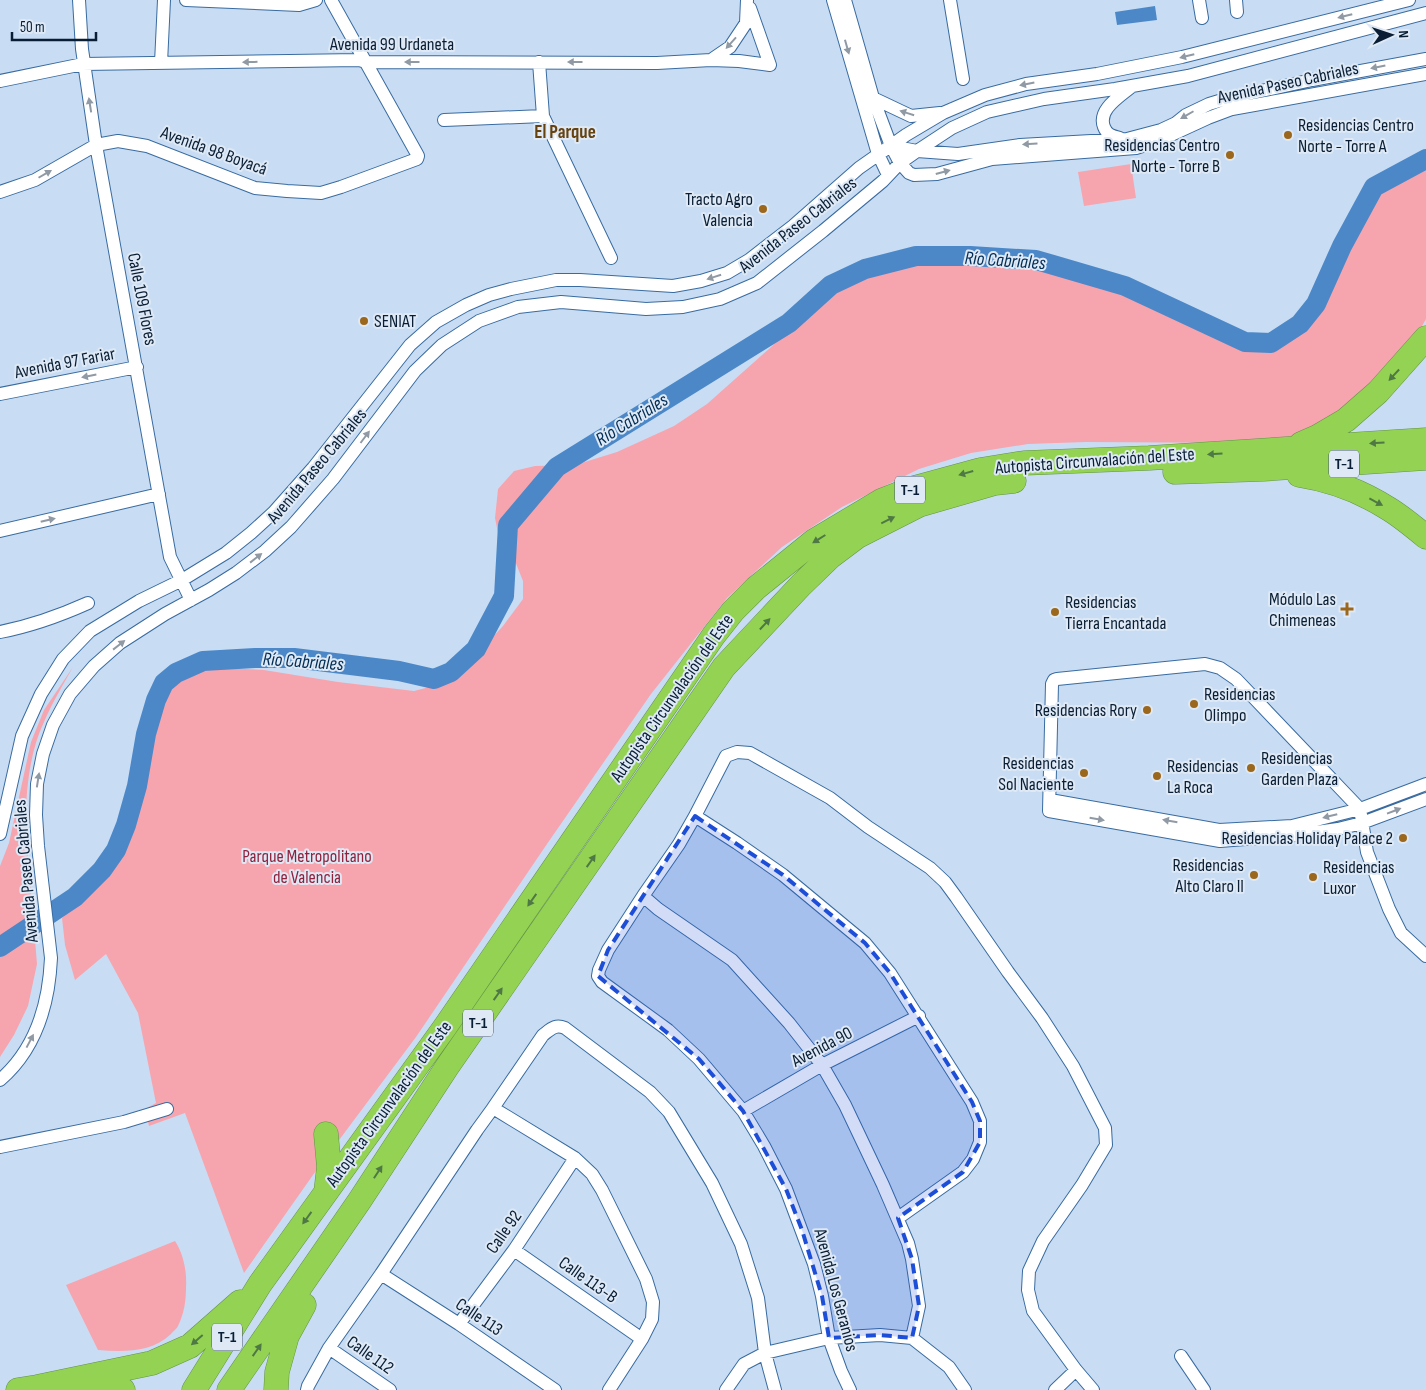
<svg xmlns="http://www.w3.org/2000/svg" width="1426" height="1390" font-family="'Sofia Sans Condensed',sans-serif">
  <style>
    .green { fill: #f6a5af }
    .water { fill: #4c88c8 }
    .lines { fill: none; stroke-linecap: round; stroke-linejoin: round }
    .river { stroke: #4c88c8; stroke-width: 20 }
    .minor-casing { stroke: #396ba0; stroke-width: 14 }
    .motorway-casing { stroke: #639348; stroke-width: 25 }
    .minor { stroke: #fff; stroke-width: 12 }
    .motorway { stroke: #94d253; stroke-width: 24 }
    .oneway { fill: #909aa4 }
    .oneway2 { fill: #4e7844 }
    .marked { fill: #1d4ed8; fill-opacity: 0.2; stroke: #1d4ed8; stroke-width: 4; stroke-dasharray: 10 6; stroke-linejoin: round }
    .poi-dot { fill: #9a671c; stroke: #dee9f5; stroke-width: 2 }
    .labels { text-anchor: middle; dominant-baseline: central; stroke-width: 4; stroke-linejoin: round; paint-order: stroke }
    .shield { fill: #dee9f5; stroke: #495b6e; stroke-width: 1 }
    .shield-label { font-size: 16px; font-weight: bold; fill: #091e34 }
    .street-label { font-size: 18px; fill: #091e34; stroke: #dee9f5 }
    .poi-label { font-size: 18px; fill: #091e34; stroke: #dee9f5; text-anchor: start }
    .park-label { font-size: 18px; fill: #90213d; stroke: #dee9f5 }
    .neighbourhood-label { font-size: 19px; font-weight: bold; fill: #65420f; stroke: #dee9f5 }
    .water-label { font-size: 19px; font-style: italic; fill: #002d56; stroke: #dee9f5 }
  </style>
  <rect width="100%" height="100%" fill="#c8ddf4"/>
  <path class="green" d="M1426,159V319L1421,328L1365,393L1338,416L1292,438L1250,443L1086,442L1028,444L971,453L919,469L842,507L782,547L727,598L651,694L547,844L416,1037L313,1175L244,1273L185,1113L149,1126L145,1109L156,1103L138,1013L106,954L75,980L65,945L62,918L72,909L94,884L113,858L128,814L143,757L149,713L164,686L202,667L264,670L338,682L414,691L437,685L470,661L503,626L523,599V581L513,556L500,543L495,518L498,489L514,471L535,466L575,465L617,452L674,426L707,404L770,348L834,288L866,271L899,260L937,256H989L1052,264L1104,275L1231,338L1257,344L1295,334L1324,304L1378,182Z
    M1131,164L1136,198L1084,206L1078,172Z
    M73,667C63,685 52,703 44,722C29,753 25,796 26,831L37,964L28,1006L14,1035L0,1057V866L9,843L31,742L44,710Z
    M175,1241C184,1255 187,1272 186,1288C186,1301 184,1314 178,1326C177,1329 173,1331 171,1334C151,1353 123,1352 98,1350L66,1285Z"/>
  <path class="water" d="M1155,6L1157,20L1117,25L1115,12Z"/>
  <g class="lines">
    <path class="river" d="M0,947L75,897L102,870L116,850L126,825L137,786L146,734L156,700L164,683L176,673L203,661L255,658H294L399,671L434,679L451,672L476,649L504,596L508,525L557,467L789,323L831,285L865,269L916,256H970L1036,260L1125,286L1245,342L1271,343L1300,324L1316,304L1342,246L1374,187L1426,159"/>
    <g class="minor-casing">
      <path id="minor" d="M79,0L82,49L96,145L170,557L191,600
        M186,0L299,5L316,0
        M833,0L878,154L888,175
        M845,0L873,98L891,146L900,163L909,173L914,175L937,174L992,159L1136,148L1158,141L1208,118L1232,109L1426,74
        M950,0L963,79
        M1199,0L1202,18
        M1236,0L1237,12
        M711,60L739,61L770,65L750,8
        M539,62L543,116L611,258
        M161,63L164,0
        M0,81L83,64L359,60L366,62L657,63L711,60L730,47L746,23L747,0
        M873,98L911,116L940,113
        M444,120L543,116
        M1120,138C1112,136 1107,135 1104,127C1097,109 1121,96 1132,86
        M891,146L917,151L958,154L1020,145L1127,139L1161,130L1176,123L1186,115L1209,104L1229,98L1312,80L1426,59
        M0,192L35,180L96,145L118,141L147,146L255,188L287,191L321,193L341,187L417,159L418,156L417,154L331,0
        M0,394L137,367
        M0,531L159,494
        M0,632C31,626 59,616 88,603
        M1426,799L1362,823L1338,829L1296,835L1220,841L1049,811L1052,684L1054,680L1057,679L1205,664L1220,668L1236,679L1360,809L1367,852L1389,909L1401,933L1426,956
        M1050,800L1219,830L1292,826L1360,809L1426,784
        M695,816L726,756L737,752L750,753L830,798L868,827L930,868L945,882L956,897L1008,972L1042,1018L1073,1066L1105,1128L1106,1145L1082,1185L1043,1241L1029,1271L1028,1290L1033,1311L1076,1370L1093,1390
        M0,834L22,736L41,694L63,659L90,631L139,601L182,580L226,553L251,533L274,512L313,468L410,345L436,322L466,305L489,295L511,289L556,280H580L673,286L701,281L727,273L749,260L793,226L859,168L906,135L943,113L985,95L1026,84L1097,74L1182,57L1409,0
        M643,896L608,950L599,970L598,976L602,982L668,1030L699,1059L743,1111L764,1146L786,1189L814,1264L822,1296L829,1338L841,1371L850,1390
        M0,1080C36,1049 49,1003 51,958L38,846L36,815L37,784L43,754L53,725L70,694L94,666L120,643L165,614L209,590L236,573L265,551L291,527L333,479L415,371L442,345L479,321L518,307L561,302L646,309L683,307L720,299L757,283L823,231L883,181L900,163L917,151L952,128L987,112L1044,99L1115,89L1188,76L1426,13
        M493,1108L575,1158L592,1174L602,1190L646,1279L653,1302L652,1319L642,1339L609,1390
        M743,1111L822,1065L919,1016
        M0,1147L124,1122L167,1109
        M898,1218L963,1172L973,1159L980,1142V1121L972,1102L890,973L865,943L783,875L737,843L695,816L679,844L643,896L658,909L732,960L789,1023L822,1065L845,1105L883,1185L908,1243L912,1259L919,1306L912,1338
        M514,1250L642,1339
        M381,1274L459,1324L555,1390
        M459,1324L514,1250L575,1158
        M329,1348L390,1390
        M1181,1356L1204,1390
        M307,1390L308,1386L329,1348L381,1274L477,1130L493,1108L543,1035C551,1029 555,1024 565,1028L650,1092L669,1112L712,1183L741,1244L758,1298L765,1353L775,1390
        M726,1390L744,1364L765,1353L829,1338L880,1335L912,1338L949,1367L965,1390
        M1055,1390L1076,1370"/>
    </g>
    <g class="motorway-casing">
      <path id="motorway" d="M1301,444L1317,437L1346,420L1378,392L1426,338
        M1175,472L1263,469L1426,458
        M1299,475C1331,480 1361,491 1389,509C1402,517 1414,527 1426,537
        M326,1192L329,1167L326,1134
        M18,1390L37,1387L152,1363L190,1346L240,1302
        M92,1390L110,1387L123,1390
        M194,1390L260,1284L445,1027L714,635L733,611L756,588L814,541L881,501L914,488L980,470L1024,463L1149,458L1426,440
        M229,1390L360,1200L447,1067L724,667L801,585L830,557L858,536L919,505L995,483L1014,481
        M276,1390L277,1372L287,1336L304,1305"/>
    </g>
    <use href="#minor" class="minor"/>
    <use href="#motorway" class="motorway"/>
  </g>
  <defs><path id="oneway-solid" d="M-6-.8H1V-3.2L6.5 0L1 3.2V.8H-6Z" transform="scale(1.25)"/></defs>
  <g class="oneway">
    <use href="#oneway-solid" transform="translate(1345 16) rotate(166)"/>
    <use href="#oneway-solid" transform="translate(731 43) rotate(132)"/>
    <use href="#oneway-solid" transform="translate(847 47) rotate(74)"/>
    <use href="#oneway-solid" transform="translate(1187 56) rotate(166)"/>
    <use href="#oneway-solid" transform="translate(250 62) rotate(179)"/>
    <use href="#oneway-solid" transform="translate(412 62) rotate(-180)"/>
    <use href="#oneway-solid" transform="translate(575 62) rotate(-180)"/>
    <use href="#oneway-solid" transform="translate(1378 67) rotate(169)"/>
    <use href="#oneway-solid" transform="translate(1027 84) rotate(169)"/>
    <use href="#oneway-solid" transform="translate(90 105) rotate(-99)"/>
    <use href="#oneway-solid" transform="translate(907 113) rotate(-162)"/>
    <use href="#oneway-solid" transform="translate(1187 115) rotate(150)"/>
    <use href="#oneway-solid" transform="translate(1030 144) rotate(177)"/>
    <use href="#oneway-solid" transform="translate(943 172) rotate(-15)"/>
    <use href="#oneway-solid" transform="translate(45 174) rotate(-30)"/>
    <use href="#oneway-solid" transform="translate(714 277) rotate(162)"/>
    <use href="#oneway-solid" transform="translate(89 376) rotate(169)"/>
    <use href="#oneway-solid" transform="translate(365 437) rotate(-53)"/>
    <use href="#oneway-solid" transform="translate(48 520) rotate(-13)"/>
    <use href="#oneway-solid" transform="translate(256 558) rotate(-38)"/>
    <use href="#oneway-solid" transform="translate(119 645) rotate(-38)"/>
    <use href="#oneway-solid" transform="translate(38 780) rotate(-81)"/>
    <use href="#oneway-solid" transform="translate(1394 811) rotate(-21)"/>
    <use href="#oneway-solid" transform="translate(1330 816) rotate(166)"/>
    <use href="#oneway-solid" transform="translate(1097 819) rotate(10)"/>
    <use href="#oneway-solid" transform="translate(1170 821) rotate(-170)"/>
    <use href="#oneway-solid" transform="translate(30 1041) rotate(-62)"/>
  </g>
  <g class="oneway2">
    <use href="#oneway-solid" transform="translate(1394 375) rotate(133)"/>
    <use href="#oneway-solid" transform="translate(1377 443) rotate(176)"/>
    <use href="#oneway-solid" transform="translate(1215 454) rotate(177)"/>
    <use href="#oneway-solid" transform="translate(966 473) rotate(164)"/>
    <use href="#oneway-solid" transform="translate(1376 502) rotate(28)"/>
    <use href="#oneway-solid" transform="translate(888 520) rotate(-26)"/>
    <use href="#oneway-solid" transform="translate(819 539) rotate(148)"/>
    <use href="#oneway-solid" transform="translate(765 624) rotate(-47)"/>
    <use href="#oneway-solid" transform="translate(591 861) rotate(-55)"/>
    <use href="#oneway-solid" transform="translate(532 900) rotate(125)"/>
    <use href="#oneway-solid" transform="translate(498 994) rotate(-55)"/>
    <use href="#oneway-solid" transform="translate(378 1172) rotate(-57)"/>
    <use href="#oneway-solid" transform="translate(307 1218) rotate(126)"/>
    <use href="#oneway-solid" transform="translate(197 1340) rotate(139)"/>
    <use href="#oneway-solid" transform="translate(257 1350) rotate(-55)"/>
  </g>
  <path class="marked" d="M695,816L783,875L865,943L890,973L972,1102L980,1121V1142L963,1172L898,1218L912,1259L919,1306L912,1338L880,1335L829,1338L822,1296L802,1230L786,1189L743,1111L699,1059L598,976L608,950Z"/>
  <g class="poi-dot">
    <circle cx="1288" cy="135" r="5"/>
    <circle cx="1230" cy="155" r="5"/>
    <circle cx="763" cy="209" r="5"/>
    <circle cx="364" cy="321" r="5"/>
    <path d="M1344.5 601.5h5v5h5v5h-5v5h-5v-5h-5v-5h5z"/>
    <circle cx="1055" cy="612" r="5"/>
    <circle cx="1194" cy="704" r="5"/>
    <circle cx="1147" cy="710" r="5"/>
    <circle cx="1251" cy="768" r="5"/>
    <circle cx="1084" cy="773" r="5"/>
    <circle cx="1157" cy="776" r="5"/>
    <circle cx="1403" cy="838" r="5"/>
    <circle cx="1254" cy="875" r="5"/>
    <circle cx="1313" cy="877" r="5"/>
  </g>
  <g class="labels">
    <g class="shield">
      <rect x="1329" y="450.5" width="30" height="27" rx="4"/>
      <rect x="895" y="476.5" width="30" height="27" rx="4"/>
      <rect x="463" y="1009.5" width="30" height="27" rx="4"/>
      <rect x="212" y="1323.5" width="30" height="27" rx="4"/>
    </g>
    <g class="shield-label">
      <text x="1344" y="464">T-1</text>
      <text x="910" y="490">T-1</text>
      <text x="478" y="1023">T-1</text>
      <text x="227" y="1337">T-1</text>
    </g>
    <g class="street-label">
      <text x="392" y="44">Avenida 99 Urdaneta</text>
      <text transform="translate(1288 83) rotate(-12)">Avenida Paseo Cabriales</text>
      <text transform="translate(214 151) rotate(20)">Avenida 98 Boyacá</text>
      <text transform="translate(798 225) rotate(-38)">Avenida Paseo Cabriales</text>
      <text transform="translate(142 299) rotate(79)">Calle 109 Flores</text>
      <text transform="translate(65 363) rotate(-11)">Avenida 97 Fariar</text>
      <text transform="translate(1095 461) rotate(-4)">Autopista Circunvalación del Este</text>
      <text transform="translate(317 466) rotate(-50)">Avenida Paseo Cabriales</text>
      <text transform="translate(672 698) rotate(-55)">Autopista Circunvalación del Este</text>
      <text transform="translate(26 871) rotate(-95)">Avenida Paseo Cabriales</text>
      <text transform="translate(822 1047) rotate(-28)">Avenida 90</text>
      <text transform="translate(389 1104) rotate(-54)">Autopista Circunvalación del Este</text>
      <text transform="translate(504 1232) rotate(-55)">Calle 92</text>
      <text transform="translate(588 1280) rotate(35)">Calle 113-B</text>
      <text transform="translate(836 1290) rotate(75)">Avenida Los Geranios</text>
      <text transform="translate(479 1317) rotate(34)">Calle 113</text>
      <text transform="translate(370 1355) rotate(35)">Calle 112</text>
    </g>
    <g class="poi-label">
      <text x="1298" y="125">Residencias Centro<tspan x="1298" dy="21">Norte - Torre A</tspan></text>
      <text x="1220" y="145" text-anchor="end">Residencias Centro<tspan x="1220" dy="21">Norte - Torre B</tspan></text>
      <text x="753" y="199" text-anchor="end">Tracto Agro<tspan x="753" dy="21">Valencia</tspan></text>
      <text x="374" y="321">SENIAT</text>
      <text x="1336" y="599" text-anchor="end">Módulo Las<tspan x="1336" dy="21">Chimeneas</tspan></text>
      <text x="1065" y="602">Residencias<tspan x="1065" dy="21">Tierra Encantada</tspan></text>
      <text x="1204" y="694">Residencias<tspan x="1204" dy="21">Olimpo</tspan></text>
      <text x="1137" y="710" text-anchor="end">Residencias Rory</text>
      <text x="1261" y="758">Residencias<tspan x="1261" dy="21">Garden Plaza</tspan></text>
      <text x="1074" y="763" text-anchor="end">Residencias<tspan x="1074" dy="21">Sol Naciente</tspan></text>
      <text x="1167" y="766">Residencias<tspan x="1167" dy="21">La Roca</tspan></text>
      <text x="1393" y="838" text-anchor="end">Residencias Holiday Palace 2</text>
      <text x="1244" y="865" text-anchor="end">Residencias<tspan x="1244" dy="21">Alto Claro II</tspan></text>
      <text x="1323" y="867">Residencias<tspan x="1323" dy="21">Luxor</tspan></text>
    </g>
    <g class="park-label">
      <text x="307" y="856">Parque Metropolitano<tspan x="307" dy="21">de Valencia</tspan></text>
    </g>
    <g class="neighbourhood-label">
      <text x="565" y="132">El Parque</text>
    </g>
    <g class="water-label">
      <text transform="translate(1005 261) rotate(4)">Río Cabriales</text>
      <text transform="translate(632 420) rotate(-32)">Río Cabriales</text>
      <text transform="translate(303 662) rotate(4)">Río Cabriales</text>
    </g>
  </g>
  <g transform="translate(1391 35) rotate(87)" stroke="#dee9f5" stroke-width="4" paint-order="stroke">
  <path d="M0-4L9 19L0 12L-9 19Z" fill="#091e34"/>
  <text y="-8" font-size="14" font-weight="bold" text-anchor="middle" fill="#091e34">N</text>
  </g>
  <path d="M12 32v8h84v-8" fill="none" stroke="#091e34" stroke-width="2.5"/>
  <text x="20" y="32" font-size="15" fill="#091e34" stroke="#dee9f5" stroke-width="4" paint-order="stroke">50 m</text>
</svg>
